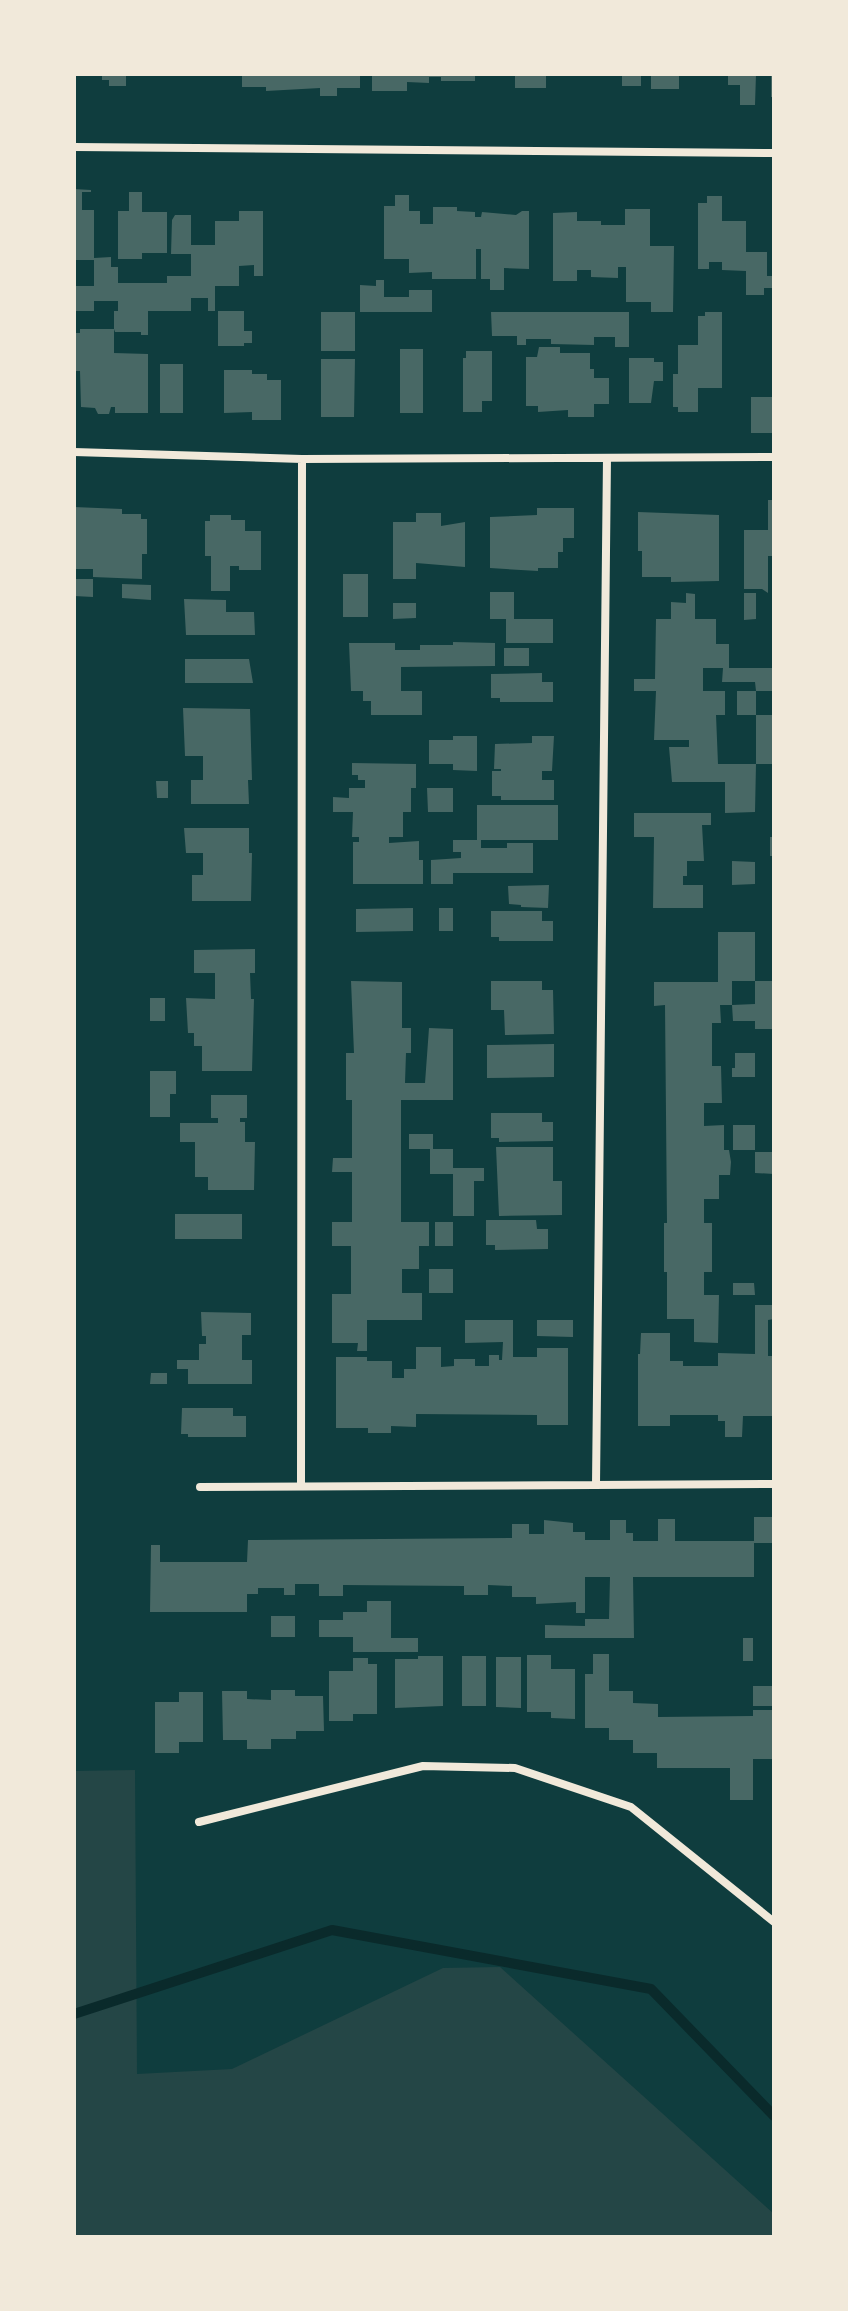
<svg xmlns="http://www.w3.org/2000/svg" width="848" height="2311" font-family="Ubuntu,sans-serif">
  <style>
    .green { fill: #244646 }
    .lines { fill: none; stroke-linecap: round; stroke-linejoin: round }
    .stream { stroke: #0a2a2b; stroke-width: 10 }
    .building { fill: #486865 }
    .minor { stroke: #f1e9da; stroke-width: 8 }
  </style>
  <rect width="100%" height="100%" fill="#0f3d3e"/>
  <path class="green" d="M135,1770L137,2074L232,2069L443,1968L500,1967L774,2214V2237H74V1771Z"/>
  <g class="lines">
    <path class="stream" d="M74,2014L332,1930L651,1989L774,2116"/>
  </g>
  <path class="building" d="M102,74H126V86H109V80H102Z
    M242,74H360V88H337V96H320V88L266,91V87H242Z
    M372,74H475V81H441V77H429V83L407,82V91H372Z
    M515,74H546V88H515Z
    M622,74H641V86H622Z
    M651,74H679V89H651Z
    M728,74H756L755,105H740V85H728Z
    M771,74H774V97H771Z
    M74,189L91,190V192H82V210H94V258L111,257V267H118V283H167V276H191V254H171L172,220L175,215H191V245H215V221H239V211H263V276H254V265L239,266V286H215V311H208V298H191V311H148V335H141V332H115L114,329V353L148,354V413H115V407H111L109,414H98L95,408L81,407L80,371H74V333H80V329H114V311H118V301H94V311H74V286H94V260H74Z
    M129,192H142V212H167V253H142V259H118V211H129Z
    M395,195H409V211H420V224H433V207H457V211L475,212V217H481L482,212L516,215L522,211H529V269L504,268V290H490V279H481V249H476V279H432V272L409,273V259H384V206H395Z
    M707,196H722V221H746V252H767V276H773V288H764V295H746V271L722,270V262H709V269H698V203H707Z
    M625,209H650V246H674L673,312H651V302H626V267H618V278L591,277V270H577V281H553V213L577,212V221H601V225H625Z
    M376,280H384V297H409V290H432V312H360V285L376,286Z
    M218,311H244V331H252V343H244V346H218Z
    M321,312H355V351H321Z
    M491,312H629V347H615V337H594V345L551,344V339H526V345H517V336H492Z
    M705,312H722V388H698V412H678V407H673V374H678V345H698V316H705Z
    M539,347H560V353H590V369H594V378H609V404H594V417H568V410L538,412V406H526V357H537Z
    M400,349H423V413H400Z
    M466,351H492V401H482V412H463V358H466Z
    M629,358H654V362H663V381H654L651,403H629Z
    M321,359H355L354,417H321Z
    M160,364H183V413H160Z
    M224,370H252V374H267V380H281V420H252V412L224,413Z
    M751,397H774V433H751Z
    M768,500H774V556H768V593L762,589H744V530H768Z
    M74,507L122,509V514H141V519H147V554H142V579L93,577V569H74Z
    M537,508H574V538H563V552H558V568H538V571L490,568V517L537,515Z
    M638,512L719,515V581L671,582V577H642V551H638Z
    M416,513H441V526L465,522V567L416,563V579H393V522H416Z
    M210,515H231V520H245V531H261V570H239V566H230V591H211V556H205V521H210Z
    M343,574H368V617H343Z
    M74,579H93V597L74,596Z
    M122,584L151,585V600L122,598Z
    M490,592H514V619H553V643H506V619H490Z
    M686,593L695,594V619H716V644H729V668H774V691H756L755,682H722L723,668H703V691H725V715H716L718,764H756L755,812L725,813V782H672L669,747H689V740H654L656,691H634V679H655L656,619H671V602L686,603Z
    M744,593H756V619L744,620Z
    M184,599L226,600V612H254L255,635H186Z
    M393,603H416V618L393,619Z
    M453,642L495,643V666L401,667V691H422V715H371V701H363V691H351L349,643H395V650H420V645H453Z
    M504,648H529V666H504Z
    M185,659H249L253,683H185Z
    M542,673V682H553V702H500V698H491V674Z
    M737,691H756V715H737Z
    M183,708L250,709L252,780H248L249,804H191V780H203V756H185Z
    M756,715H774V764H756Z
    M453,736H477V771L453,770V764H429V740H453Z
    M532,736H554L552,771H542V780H554V800H501V796H492V771H501V769H494L495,744L532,743Z
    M352,763L416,764V788H411V812H403V837H389V843L419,841V860H423V884H353V842H359V837H352L353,812H333V797L349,798V788H365V780H358V775H352Z
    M156,781H168V798H157Z
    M427,788H453V812H428Z
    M477,805H558V840H481V848H507V843H533V873H453V884H431V860L461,858V852H453V840H477Z
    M634,813H711V825H702L704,861H687V876H683V885H703V908H653L654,837H634Z
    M184,828H249V853H252L251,901H192V875H203V853H186Z
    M770,837H774V856H770Z
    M732,861L755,862V884L732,885Z
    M549,885L548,908L521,907V905L509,904L508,886Z
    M413,908V931L356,932V909Z
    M439,908H453V931H439Z
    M491,911H542V921H553V941H499V937H491Z
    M718,932H755V981H732V1005H720L721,1023H712V1066H721L722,1103H704V1126L724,1125V1150H729L731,1162L730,1175H719V1199H704V1223H712V1272H704V1295H719L718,1343L694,1342V1319H667V1272H664V1223H667L665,1005L654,1006V982H718Z
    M255,949V973H250L251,999H254L252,1071H202V1046H194V1033H188L186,998L215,999V973H194V950Z
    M351,981L402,982V1028H411V1053H406L405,1083H425L429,1028L453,1029V1100H401V1222H429V1246H419V1269H402V1293H422V1320H367V1351H357L358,1343H332V1294H351V1246H332V1222H352V1172H332L333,1158H352V1100H346V1053H354Z
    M491,981H542V990H553L554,1034L505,1035L504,1010H491Z
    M755,981H774V1029H755V1021H733L732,1005L755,1004Z
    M150,998H165V1021H150Z
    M554,1044V1077L487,1078V1045Z
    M735,1053H755V1077H732V1068H735Z
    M150,1071H176V1094H170V1117H150Z
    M211,1095H247V1118H240V1122H245V1142H255L254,1190H208V1177H195V1142H180V1123H218V1118H211Z
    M491,1113H542V1122H553V1141L499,1142V1138H491Z
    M733,1125H755V1150H733Z
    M409,1134H433V1149H453V1168H484V1181H474V1216H453V1174H430V1149H409Z
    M496,1147H553V1181H562V1215L499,1216Z
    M755,1152H774V1174L755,1173Z
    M175,1214H242V1239H175Z
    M486,1220H536L537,1229H548V1249L495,1250V1245H486Z
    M435,1222H453V1246H435Z
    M429,1269H453V1293H429Z
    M733,1283H754L755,1295H733Z
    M755,1305H774V1319L768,1320V1356H774V1416H743L742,1437H725V1421H718V1415H670V1426H638V1354H640L641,1333H670V1361H683V1366H718V1353L755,1354Z
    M201,1312L251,1313V1335H242V1360H252V1384H188V1369H177V1360H199V1344H206V1336H202Z
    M465,1320H513V1357H537V1348H568V1425H537V1415L416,1414V1427L391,1426V1433H368V1428H336V1357H367V1361H392V1378H404V1369H416V1347H441V1367L454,1366V1359H475V1366H489V1355H499V1360H502L503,1342L465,1343Z
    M537,1320H573V1337L537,1336Z
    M151,1373H167V1384H150Z
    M182,1408H233V1416H246V1437H188V1434H181Z
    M754,1517H774V1543H754V1577H633L634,1638H545V1625L585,1626V1619H609L610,1577H585V1613H576V1602L536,1604V1597H512V1586L488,1585V1595H464V1586L343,1585V1596H319V1584H295V1595H284V1588H258V1594H247V1612H150L151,1545H160V1562H247L248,1540L512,1538V1524H529V1534H544V1520L573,1523V1532H585V1540H610V1520H626V1533H633V1541H658V1519H675V1541H754Z
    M367,1601H391V1638H418V1652H353V1637H319V1620H343V1612H367Z
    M271,1616H295V1637H271Z
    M743,1638H753V1661H743Z
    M593,1654H609V1691H633V1703L658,1704V1717L753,1716V1710H774V1759H753V1800H730V1768H657V1753H633V1740H609V1728H585V1674H593Z
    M527,1655H551V1669H575V1719L551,1718V1712H527Z
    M418,1656H443V1706L395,1708V1659H418Z
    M462,1656H486V1706H462Z
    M496,1657H521V1708L496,1707Z
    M353,1658H368V1664H377V1714H353V1721H329V1671H353Z
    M753,1686H773V1706H753Z
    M271,1690H295V1696H323L324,1731H296V1739H271V1749H247V1740H223L222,1691H247V1699L271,1700Z
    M179,1692H203V1742H179V1753H155V1702H179Z"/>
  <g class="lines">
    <path class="minor" d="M74,147L774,153
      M74,452L302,459L774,457
      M596,1485L607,458
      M301,1486L302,459
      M200,1487L774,1484
      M199,1822L423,1766L515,1768L631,1807L774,1922"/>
  </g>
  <rect width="848" height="2311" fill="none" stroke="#f1e9da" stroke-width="152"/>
</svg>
